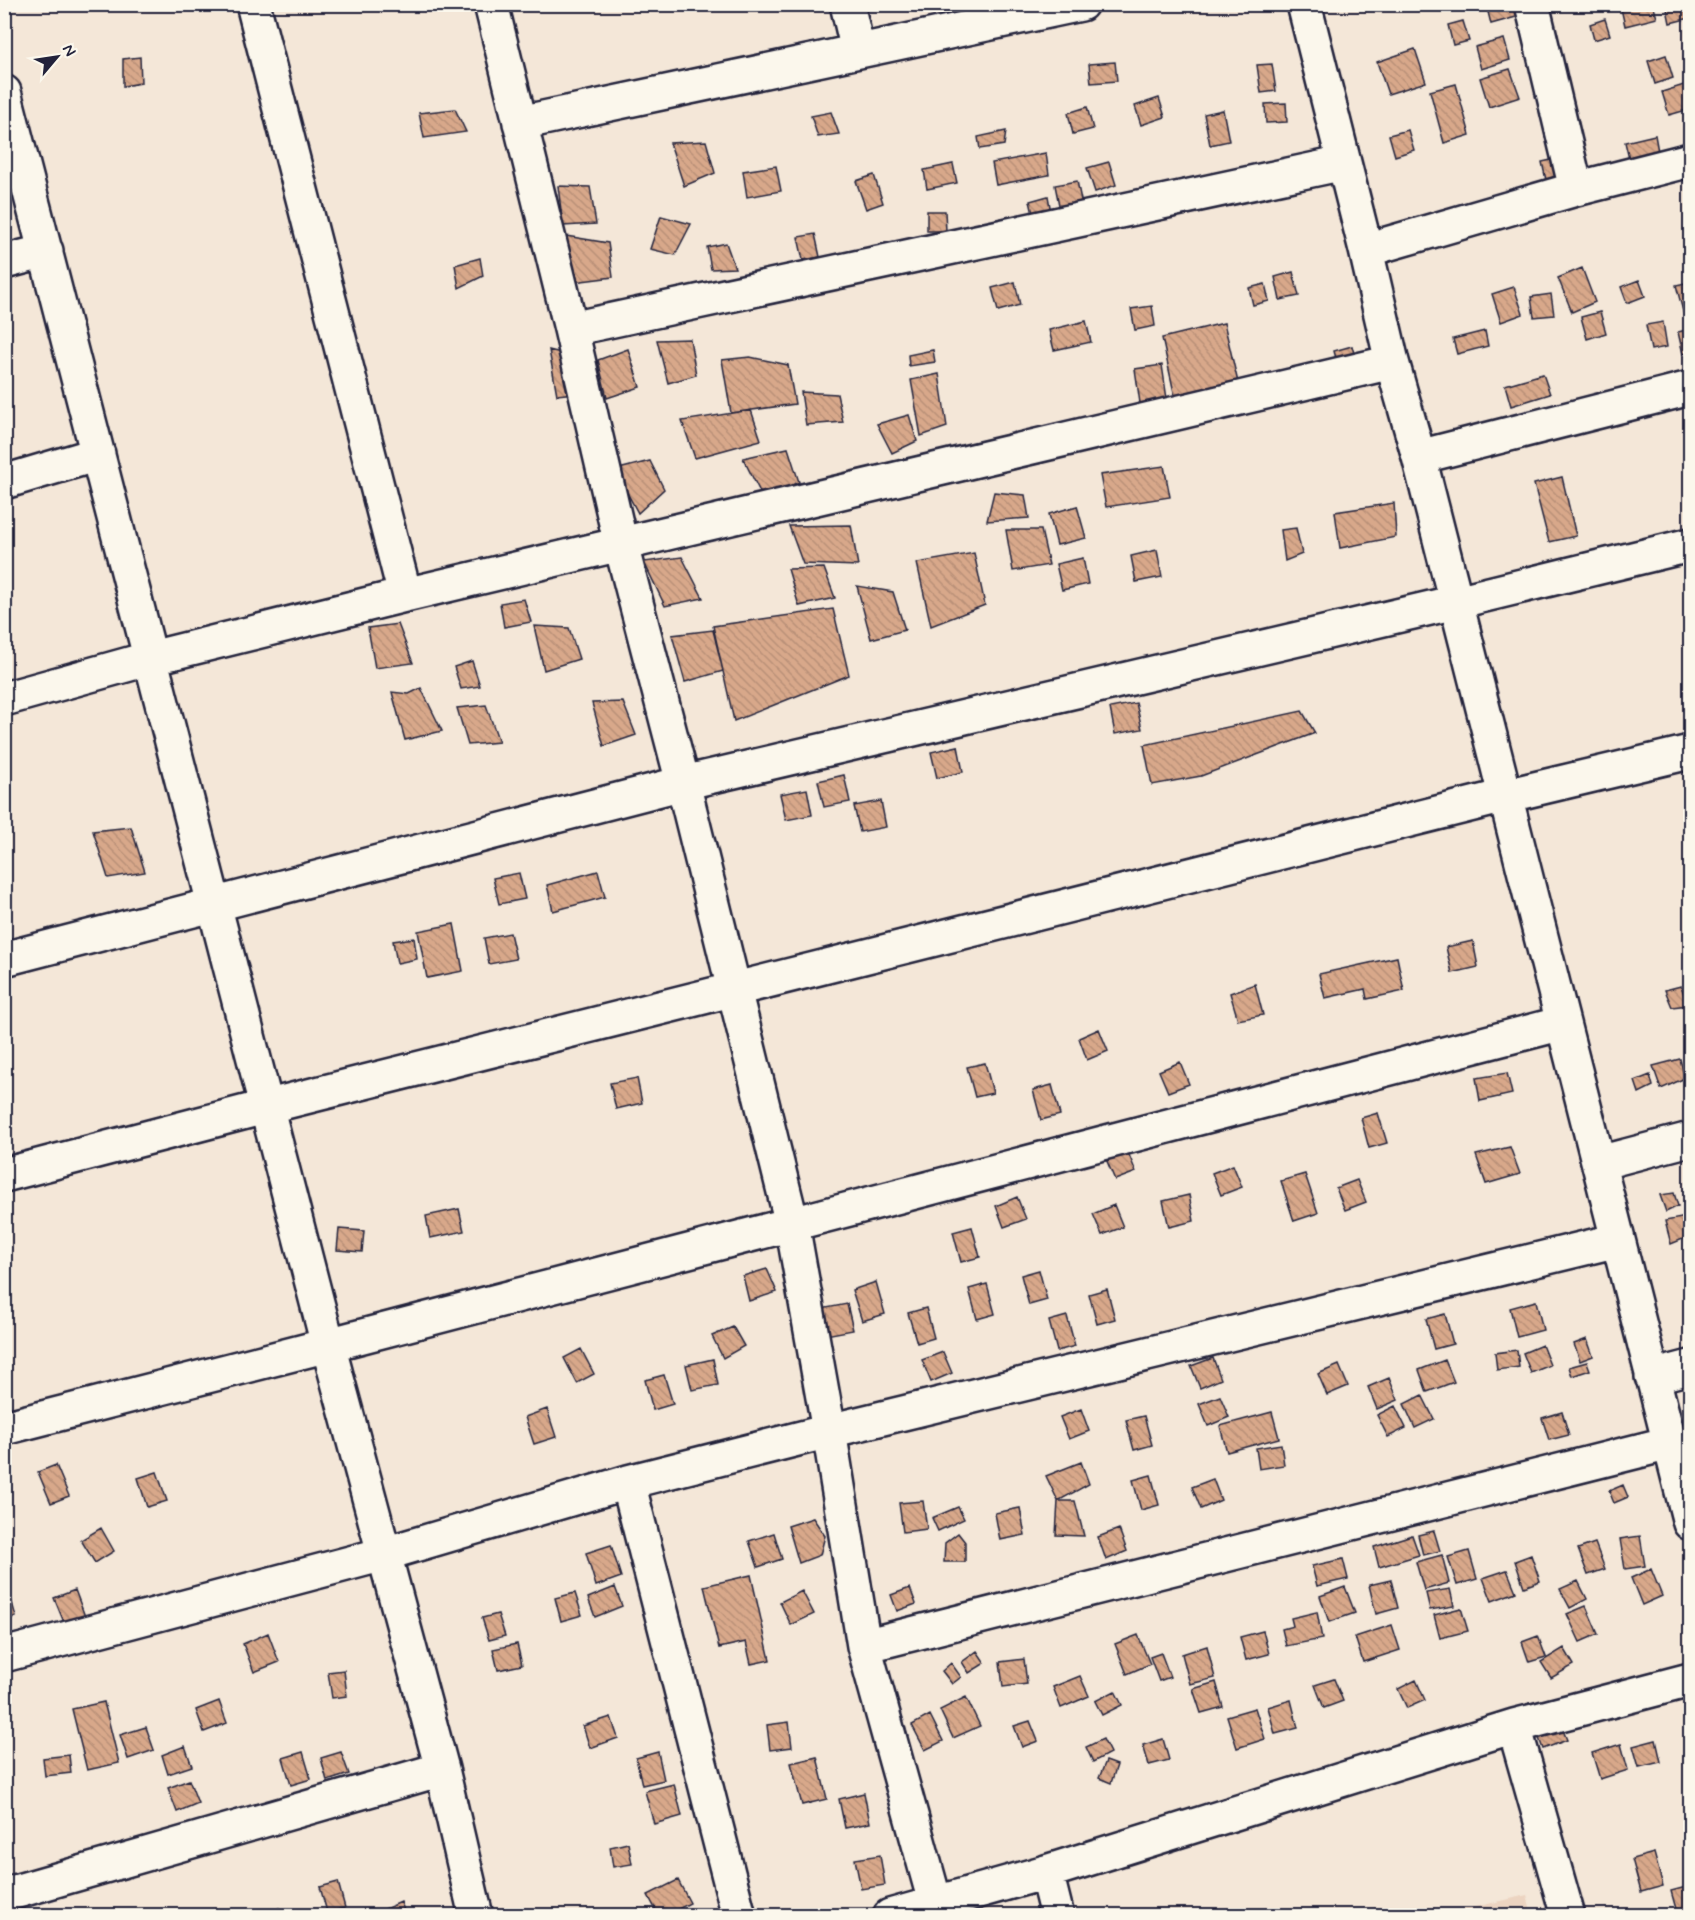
<svg xmlns="http://www.w3.org/2000/svg" width="1695" height="1920" font-family="Mynerve,sans-serif">
  <style>
    .built { fill: #ecd4c1 }
    .building { fill: url(#building-back-hatch); stroke: #22223b; stroke-width: 1.5 }
    .lines { fill: none; stroke-linecap: round; stroke-linejoin: round }
    .street-casing { stroke: #22223b; stroke-width: 38 }
    .secondary-casing { stroke: #22223b; stroke-width: 38 }
    .street { stroke: #fbf7ec; stroke-width: 33 }
    .secondary { stroke: #fbf7ec; stroke-width: 33 }
  </style>
  <defs>
    <pattern id="building-back-hatch" width="6" height="6" patternUnits="userSpaceOnUse" patternTransform="scale(1.5)"><rect width="6" height="6" fill="#d8a88a"/><path d="M-1 5l2 2M0 0l6 6M5-1l2 2" fill="none" stroke="#b99078"/></pattern>
  </defs>
  <rect width="100%" height="100%" fill="#f4e7d8"/>
  <filter id="ink" filterUnits="userSpaceOnUse"><feTurbulence type="fractalNoise" baseFrequency=".0167" numOctaves="2"/><feDisplacementMap in="SourceGraphic" scale="12" xChannelSelector="R" yChannelSelector="G"/><feConvolveMatrix kernelMatrix="1 2 1 2 8 2 1 2 1" color-interpolation-filters="sRGB"/></filter>
  <g filter="url(#ink)">
    <path class="built" d="M1527,1895L1532,1915H1440Z"/>
    <path class="building" d="M1486,4H1524L1527,14L1491,24Z
      M1620,4H1653L1657,18L1625,26Z
      M1666,4H1690V18L1670,23Z
      M1605,19L1610,35L1594,40L1590,24Z
      M1463,21L1469,41L1453,45L1448,25Z
      M1504,39L1510,60L1481,69L1475,47Z
      M1415,49L1426,82L1388,94L1377,62Z
      M1666,55L1673,78L1655,84L1648,61Z
      M140,57L141,83L123,86V59Z
      M1115,62L1117,81L1091,83L1089,64Z
      M1272,64L1276,91L1261,93L1257,65Z
      M1510,69L1520,97L1489,107L1480,78Z
      M1690,83V109L1669,115L1662,92Z
      M1456,84L1470,135L1444,143L1430,91Z
      M1159,98L1165,117L1141,125L1135,106Z
      M1286,103L1287,122L1266,123L1265,104Z
      M1087,107L1093,129L1073,134L1068,113Z
      M455,109L466,132L424,138L419,113Z
      M1223,110L1229,141L1210,145L1204,114Z
      M831,112L839,134L818,137L811,116Z
      M1408,130L1414,150L1395,156L1389,135Z
      M1006,131L1004,145L980,149L978,137Z
      M1655,135L1659,157L1630,163L1625,142Z
      M706,141L715,173L684,186L670,143Z
      M1046,153L1049,175L996,185L992,163Z
      M1560,158L1564,176L1546,180L1542,162Z
      M1109,162L1116,185L1095,192L1087,168Z
      M953,164L957,183L927,189L924,170Z
      M776,166L781,191L747,197L743,171Z
      M874,175L883,203L866,209L856,181Z
      M1077,181L1082,205L1060,210L1055,185Z
      M558,186L590,187L596,224L563,226Z
      M1048,196L1052,218L1035,222L1030,201Z
      M927,211H945L946,231H927Z
      M661,216L691,224L675,255L650,249Z
      M554,234L608,243L613,277L566,283Z
      M815,234L820,257L803,260L798,237Z
      M726,243L735,268L711,269L707,247Z
      M480,258L483,276L459,288L455,265Z
      M1582,268L1595,302L1572,312L1558,278Z
      M1293,272L1299,296L1280,300L1275,277Z
      M1639,280L1645,296L1627,303L1621,287Z
      M1015,282L1020,305L998,311L992,288Z
      M1690,282V318L1685,319L1676,285Z
      M1265,284L1269,301L1253,305L1249,288Z
      M1514,287L1523,314L1501,322L1492,294Z
      M1551,294L1554,315L1534,317L1531,297Z
      M1152,306L1155,326L1135,330L1131,309Z
      M1600,312L1606,333L1587,339L1581,317Z
      M1086,321L1091,342L1054,350L1049,330Z
      M1663,322L1667,347L1651,350L1646,325Z
      M1224,323L1240,391L1177,406L1162,338Z
      M1690,329V352L1683,354L1678,332Z
      M1485,331L1488,346L1457,354L1453,339Z
      M690,339L696,375L668,383L657,340Z
      M1352,346L1358,368L1340,373L1334,351Z
      M628,349L640,387L607,398L598,360Z
      M549,350L573,356L584,392L557,395Z
      M933,350L935,362L909,366L908,355Z
      M750,357L788,365L795,404L731,413L722,360Z
      M1162,365L1167,399L1140,403L1135,369Z
      M939,374L947,427L921,436L911,380Z
      M1543,374L1550,394L1511,406L1505,385Z
      M801,392L837,394L843,422L806,425Z
      M751,410L761,440L695,458L682,421Z
      M909,415L917,441L892,453L877,424Z
      M788,448L799,482L763,498L743,458Z
      M650,461L664,489L638,513L615,470Z
      M1164,466L1170,497L1106,507L1100,475Z
      M1562,477L1576,536L1549,542L1534,484Z
      M994,492L1025,495L1029,518L987,521Z
      M1394,503L1396,537L1340,548L1335,512Z
      M1077,506L1086,538L1057,545L1049,514Z
      M851,525L858,566L803,564L789,526Z
      M1296,528L1302,554L1285,561L1281,530Z
      M1006,530H1041L1049,565L1013,571Z
      M1157,550L1162,577L1136,582L1131,556Z
      M974,553L985,605L931,626L917,563Z
      M682,557L703,598L665,606L644,562Z
      M1083,558L1088,584L1062,590L1056,564Z
      M824,568L835,598L799,606L788,569Z
      M857,586L893,592L905,630L871,639Z
      M524,599L531,622L504,627L500,603Z
      M833,609L849,675L734,721L713,626Z
      M398,624L413,663L375,668L368,628Z
      M534,626L569,628L579,659L544,670Z
      M713,630L723,671L685,682L672,635Z
      M472,661L480,686L461,689L454,667Z
      M421,688L442,731L405,740L392,692L409,694Z
      M623,702L636,735L604,746L592,703Z
      M1136,703L1142,729L1115,734L1110,708Z
      M486,705L499,742L468,745L457,708Z
      M1302,711L1315,733L1201,776L1152,785L1144,745Z
      M958,746L963,772L937,778L931,752Z
      M844,775L850,802L824,807L818,781Z
      M807,789L812,815L786,820L780,794Z
      M881,801L886,827L860,832L854,806Z
      M131,827L145,872L108,878L93,831Z
      M598,871L605,897L553,911L547,885Z
      M519,873L525,899L499,904L493,878Z
      M454,924L463,971L427,978L418,931Z
      M510,933L516,959L489,964L484,938Z
      M414,938L417,959L397,963L393,941Z
      M1473,941L1478,967L1452,973L1446,947Z
      M1397,957L1404,991L1367,999L1365,989L1325,998L1319,974Z
      M1255,984L1263,1015L1238,1020L1230,993Z
      M1681,986L1688,1005L1672,1007L1665,990Z
      M1099,1029L1108,1051L1087,1060L1079,1038Z
      M1680,1059L1685,1078L1661,1089L1653,1066Z
      M1180,1062L1189,1084L1168,1092L1159,1071Z
      M985,1063L993,1093L975,1097L967,1067Z
      M1507,1073L1512,1094L1480,1101L1476,1078Z
      M1650,1075L1653,1086L1639,1093L1635,1081Z
      M637,1078L642,1103L616,1109L610,1083Z
      M1052,1085L1060,1115L1041,1120L1033,1090Z
      M1378,1113L1387,1143L1369,1148L1361,1118Z
      M1510,1147L1520,1174L1486,1184L1476,1155Z
      M1127,1150L1136,1172L1115,1180L1106,1159Z
      M1233,1165L1242,1187L1221,1195L1212,1173Z
      M1305,1174L1318,1213L1294,1221L1281,1181Z
      M1357,1180L1366,1202L1345,1210L1336,1188Z
      M1674,1193L1678,1206L1666,1212L1660,1195Z
      M1189,1195L1194,1221L1169,1227L1163,1201Z
      M1017,1197L1026,1219L1004,1227L996,1206Z
      M1114,1205L1123,1227L1102,1235L1093,1214Z
      M459,1209L464,1231L430,1238L426,1216Z
      M1686,1217L1690,1236L1671,1244L1665,1221Z
      M972,1227L980,1257L961,1262L953,1232Z
      M339,1229L364,1231L362,1252L337,1250Z
      M767,1269L777,1292L749,1301L743,1276Z
      M1039,1270L1047,1300L1029,1305L1021,1275Z
      M876,1282L885,1314L862,1321L852,1290Z
      M987,1284L995,1314L977,1319L969,1289Z
      M1107,1289L1115,1319L1097,1324L1089,1294Z
      M1536,1301L1543,1330L1517,1337L1510,1308Z
      M847,1304L853,1330L826,1335L821,1309Z
      M926,1308L934,1338L917,1343L908,1313Z
      M1445,1314L1453,1344L1434,1349L1426,1319Z
      M1067,1316L1075,1346L1057,1351L1049,1321Z
      M733,1327L744,1346L723,1358L712,1336Z
      M1587,1339L1593,1356L1580,1361L1574,1344Z
      M1542,1345L1550,1365L1531,1373L1523,1353Z
      M581,1349L594,1374L577,1383L564,1358Z
      M1517,1350L1519,1367L1497,1370L1495,1353Z
      M943,1352L952,1373L931,1382L922,1360Z
      M1213,1358L1221,1379L1200,1388L1191,1366Z
      M713,1359L718,1385L692,1390L686,1365Z
      M1445,1360L1454,1382L1427,1392L1419,1370Z
      M1587,1362L1590,1370L1572,1376L1569,1367Z
      M1339,1365L1348,1386L1327,1395L1318,1374Z
      M664,1375L673,1404L653,1410L645,1380Z
      M1389,1378L1398,1400L1377,1409L1368,1387Z
      M1422,1395L1434,1419L1415,1428L1404,1404Z
      M1220,1396L1229,1417L1208,1426L1199,1404Z
      M1395,1406L1406,1428L1388,1437L1377,1415Z
      M547,1409L556,1437L534,1444L525,1417Z
      M1081,1409L1089,1431L1069,1439L1060,1417Z
      M1272,1412L1279,1438L1227,1452L1220,1426Z
      M1562,1412L1569,1435L1549,1440L1542,1418Z
      M1144,1416L1152,1445L1134,1450L1126,1420Z
      M1281,1444L1284,1465L1259,1469L1256,1448Z
      M1081,1462L1089,1484L1058,1501L1046,1476Z
      M56,1465L69,1496L51,1503L38,1472Z
      M157,1472L167,1501L147,1507L138,1478Z
      M1151,1475L1159,1505L1141,1510L1133,1480Z
      M1213,1479L1221,1500L1201,1509L1192,1487Z
      M1623,1485L1628,1497L1614,1503L1609,1491Z
      M923,1501L927,1529L903,1532L899,1503Z
      M1058,1501H1075L1084,1536L1056,1535Z
      M958,1507L964,1519L938,1531L932,1518Z
      M1020,1508L1025,1535L1000,1540L995,1513Z
      M813,1518L825,1536L820,1555L799,1563L788,1526Z
      M101,1528L114,1551L95,1563L81,1540Z
      M1119,1529L1127,1551L1106,1560L1098,1537Z
      M1434,1531L1440,1551L1423,1555L1418,1535Z
      M774,1533L782,1559L758,1567L749,1541Z
      M958,1533L965,1542V1562H944L945,1543Z
      M1412,1535L1419,1555L1379,1567L1374,1547Z
      M1640,1536L1645,1566L1625,1569L1620,1539Z
      M1595,1543L1605,1569L1588,1575L1578,1549Z
      M611,1545L621,1577L596,1586L586,1553Z
      M1469,1551L1477,1579L1457,1585L1448,1557Z
      M1442,1555L1449,1583L1424,1590L1416,1562Z
      M1531,1555L1540,1581L1524,1587L1515,1561Z
      M1343,1559L1348,1579L1317,1586L1312,1566Z
      M1651,1569L1662,1596L1642,1605L1631,1578Z
      M1507,1570L1516,1592L1492,1601L1483,1578Z
      M751,1575L770,1660L751,1664L746,1642L719,1648L704,1586Z
      M1391,1580L1398,1608L1376,1614L1369,1585Z
      M1578,1581L1587,1599L1570,1608L1560,1589Z
      M615,1587L622,1606L595,1617L588,1598Z
      M1345,1587L1355,1613L1329,1622L1320,1596Z
      M8,1588L16,1617L4,1621V1589Z
      M910,1588L916,1604L897,1611L891,1595Z
      M1450,1589L1454,1606L1430,1610L1426,1593Z
      M75,1590L86,1619L66,1627L54,1598Z
      M802,1591L814,1614L791,1625L780,1602Z
      M575,1593L582,1615L561,1621L555,1598Z
      M1586,1606L1598,1634L1580,1642L1567,1614Z
      M1461,1608L1468,1631L1440,1638L1434,1615Z
      M1317,1612L1322,1639L1286,1646L1282,1629L1293,1626L1291,1618Z
      M498,1614L505,1636L489,1640L482,1618Z
      M1392,1625L1400,1650L1363,1662L1355,1637Z
      M1263,1631L1269,1654L1246,1660L1240,1637Z
      M268,1633L279,1662L254,1672L243,1644Z
      M1138,1635L1150,1664L1127,1674L1115,1644Z
      M1538,1636L1546,1657L1529,1662L1522,1642Z
      M517,1644L522,1665L498,1670L493,1649Z
      M1207,1646L1215,1678L1190,1684L1182,1654Z
      M1564,1648L1574,1665L1551,1678L1541,1662Z
      M977,1651L985,1663L969,1673L962,1662Z
      M1161,1653L1170,1677L1159,1681L1150,1657Z
      M1024,1659L1027,1684L1003,1687L1000,1662Z
      M951,1663L961,1677L952,1684L942,1671Z
      M344,1670L347,1696L332,1698L328,1672Z
      M1080,1676L1089,1696L1061,1708L1053,1687Z
      M1334,1679L1343,1701L1324,1708L1315,1685Z
      M1416,1680L1425,1700L1407,1708L1398,1689Z
      M1216,1682L1223,1707L1201,1713L1193,1689Z
      M1115,1691L1122,1705L1102,1715L1095,1701Z
      M966,1697L980,1726L953,1738L940,1710Z
      M1291,1700L1298,1728L1275,1734L1268,1707Z
      M219,1701L227,1723L204,1732L196,1710Z
      M104,1702L119,1763L87,1770L72,1709Z
      M1255,1708L1265,1739L1237,1748L1227,1716Z
      M930,1715L943,1741L925,1750L912,1725Z
      M611,1717L618,1738L590,1748L583,1726Z
      M1559,1720L1567,1740L1543,1749L1536,1730Z
      M1030,1721L1038,1741L1022,1747L1014,1726Z
      M789,1722L792,1747L770,1750L767,1725Z
      M146,1727L154,1750L128,1759L120,1735Z
      M1103,1739L1110,1753L1093,1762L1086,1747Z
      M1163,1739L1169,1760L1149,1765L1143,1745Z
      M1656,1740L1661,1762L1639,1767L1633,1746Z
      M1621,1744L1628,1770L1600,1779L1592,1753Z
      M185,1746L192,1766L168,1774L162,1755Z
      M303,1752L311,1779L291,1785L283,1758Z
      M341,1752L349,1774L327,1781L321,1758Z
      M658,1752L664,1780L642,1785L636,1758Z
      M69,1755L71,1773L45,1776L43,1758Z
      M817,1757L827,1799L802,1805L791,1763Z
      M1106,1761L1117,1765L1111,1783L1099,1778Z
      M189,1780L198,1803L177,1812L168,1788Z
      M674,1784L682,1816L654,1824L645,1791Z
      M864,1793L870,1823L845,1828L839,1799Z
      M628,1843L632,1864L613,1867L610,1847Z
      M1654,1853L1663,1886L1641,1892L1632,1859Z
      M880,1855L885,1885L861,1889L855,1859Z
      M678,1880L690,1903L665,1916H659L648,1895Z
      M338,1882L345,1908L327,1912L320,1887Z
      M1690,1886V1913L1678,1916L1671,1891Z
      M401,1902L406,1916H388L385,1909Z
      M279,1908L283,1916H267L266,1914Z"/>
    <g class="lines">
      <g class="street-casing">
        <path id="street" d="M253,4L405,595
          M491,4L571,329L621,545L683,783L792,1224L829,1431L864,1646L935,1902
          M847,4L858,51
          M1304,4L1366,250L1392,362L1419,457L1456,602L1690,1523
          M1532,4L1576,189
          M4,92L328,1345L442,1769L476,1916
          M520,123L1081,4
          M1366,250L1576,189L1690,160
          M4,262L46,251
          M571,329L1344,163
          M1419,457L1690,388
          M4,482L98,454
          M4,699L151,658L405,595L1392,362
          M4,959L683,783L1456,602L1690,545
          M1599,1163L1690,1139
          M1652,1377L1690,1367
          M4,1428L328,1345L1563,1023
          M628,1482L739,1916
          M864,1646L1670,1443
          M4,1655L384,1554L628,1482L829,1431L1618,1240
          M1514,1726L1568,1916
          M1046,1872L1057,1916
          M4,1895L442,1769
          M890,1916L1046,1872L1514,1726L1690,1680"/>
      </g>
      <g class="secondary-casing">
        <path id="secondary" d="M4,1175L265,1107L1505,796L1690,752"/>
      </g>
      <use href="#street" class="street"/>
      <use href="#secondary" class="secondary"/>
    </g>
  </g>
  <rect width="1695" height="1920" fill="none" stroke="#fbf7ec" stroke-width="24"/>
  <rect x="12" y="12" width="1671" height="1896" fill="none" stroke="#22223b" stroke-width="2" filter="url(#ink)"/>
  <g transform="translate(57 57) rotate(61)" stroke="#fbf7ec" stroke-width="4.5" paint-order="stroke">
  <path d="M0-4.5L10 22L0 15L-10 22Z" fill="#22223b"/>
  <text y="-9" font-size="16" font-weight="bold" text-anchor="middle" fill="#22223b">N</text>
  </g>
</svg>
